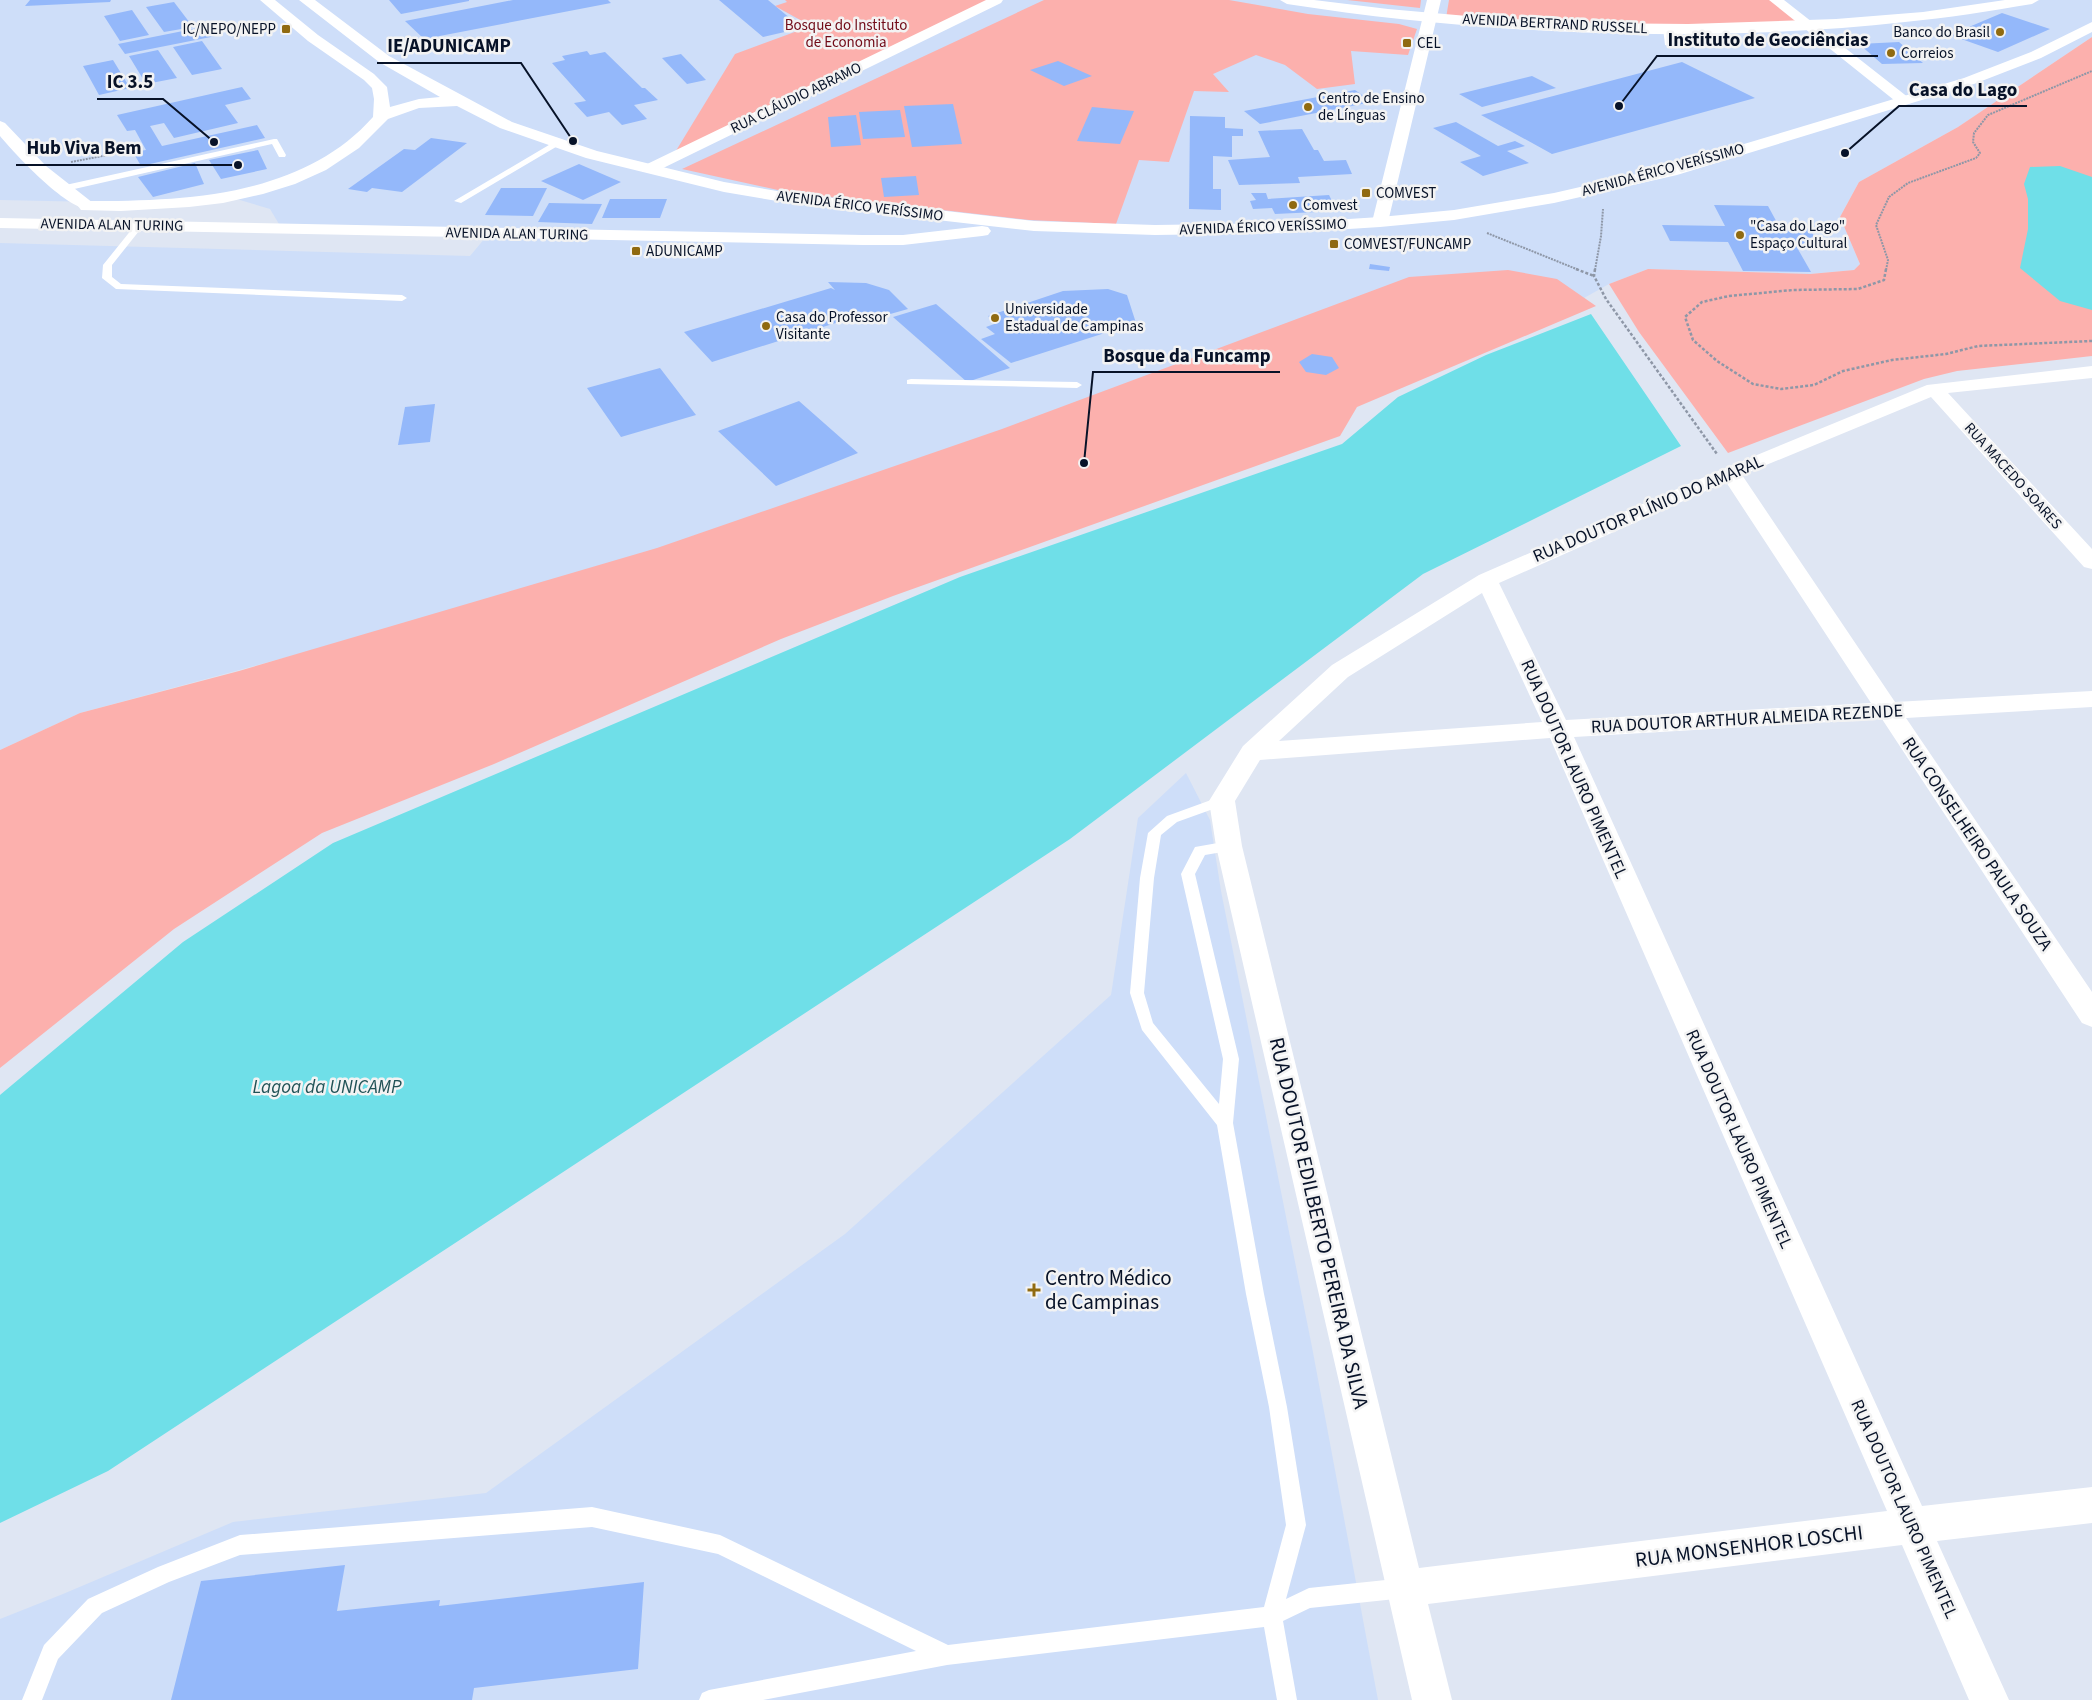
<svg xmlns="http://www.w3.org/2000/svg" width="2092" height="1700" font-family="'Source Sans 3',sans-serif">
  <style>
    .built { fill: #cedef9 }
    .green { fill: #fcb0ad }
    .water { fill: #6fdfe8 }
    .building { fill: #94b8fa }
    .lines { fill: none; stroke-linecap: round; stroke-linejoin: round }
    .path-far1 { stroke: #8e97a7; stroke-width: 2; stroke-dasharray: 2 1; stroke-linecap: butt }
    .path { stroke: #8e97a7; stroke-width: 2.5; stroke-dasharray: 3 2; stroke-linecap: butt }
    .lane { fill: #fff; fill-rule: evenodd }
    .street { fill: #fff; fill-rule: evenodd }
    .secondary { fill: #fff; fill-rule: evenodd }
    .poi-dot { fill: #906a10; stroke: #f3f3f3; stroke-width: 2 }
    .labels { text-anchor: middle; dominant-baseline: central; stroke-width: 5; stroke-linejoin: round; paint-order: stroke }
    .far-street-label { font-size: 15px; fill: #071228; stroke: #f3f3f3 }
    .far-park-label { font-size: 15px; fill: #710b18; stroke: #f3f3f3 }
    .far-poi-label { font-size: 15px; fill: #071228; stroke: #f3f3f3; text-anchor: start }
    .street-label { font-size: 18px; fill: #071228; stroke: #f3f3f3 }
    .water-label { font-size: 19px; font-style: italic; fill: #205256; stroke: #f3f3f3 }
    .near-street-label { font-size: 21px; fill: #071228; stroke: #f3f3f3 }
    .near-poi-label { font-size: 21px; fill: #071228; stroke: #f3f3f3; text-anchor: start }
    .leader { fill: none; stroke: #071228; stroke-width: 2 }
    .callout-dot { fill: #071228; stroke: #f3f3f3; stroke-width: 2 }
    .callout-label { font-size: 19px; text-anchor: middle; font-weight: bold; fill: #071228; stroke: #f3f3f3; stroke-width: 5; stroke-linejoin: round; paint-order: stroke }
  </style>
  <rect width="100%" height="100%" fill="#dfe6f3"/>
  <path class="built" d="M0,0H2092V37L1958,127L1859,182L1840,217L1860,264L1854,270L1810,274L1648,269L1609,284L1552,316L80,713L0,750V243L470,256L485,238L327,232L279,224L270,209L223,195L143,203L0,200Z
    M1186,773L1210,820L1221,891L1312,1347L1378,1700H0V1619L63,1594L233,1522L486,1493L845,1234L1111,995L1138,818Z"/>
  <path class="green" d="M785,0H991L674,154L735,54L811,26L775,6L787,2Z
    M1044,0H1229L1308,14L1399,24L1417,29L1408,55L1351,51L1355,84L1317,89L1285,65L1256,55L1213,74L1229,92L1194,91L1169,162L1139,160L1116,224L1029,220L787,192L682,169Z
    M1347,0H1421L1420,8Z
    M1449,0H1776L1807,25L1666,30L1446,18Z
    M2092,37V356L1957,371L1924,379L1728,453L1639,332L1609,284L1648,269L1810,274L1854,270L1860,264L1840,217L1859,182L1958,127Z
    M1508,270L1557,279L1596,306L1357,407L1340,436L893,596L781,639L494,764L322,833L174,929L0,1068V750L80,713L239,671L657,548L1002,429L1409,277Z"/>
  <path class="water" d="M2060,166L2092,177V310L2060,301L2020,268L2028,229V199L2024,184L2030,167Z
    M1591,314L1681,446L1423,574L1070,839L108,1471L0,1523V1095L183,942L333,843L960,577L1342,444L1398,397L1486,355Z"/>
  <path class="building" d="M30,0H111L110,2L25,6Z
    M389,0H469V1L401,14Z
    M513,0H608L611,3L424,39L405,21Z
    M719,0H768L802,28L763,37Z
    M174,2L193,27L164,32L146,7Z
    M132,10L149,35L120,41L104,16Z
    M2002,13L2050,29L1998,52L1950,35Z
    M213,25L221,35L125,54L118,44Z
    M202,41L222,69L192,75L173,47Z
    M1899,42L1923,63L1882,64L1859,44Z
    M158,50L177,78L146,84L129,56Z
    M587,51L590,55L605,52L642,88H645L658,100L634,105L647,119L622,125L609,112L587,117L574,103L586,101L552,63L565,60L562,56Z
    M681,54L706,80L687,84L662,58Z
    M113,60L130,88L99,95L83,66Z
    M1058,61L1092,76L1064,86L1030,70Z
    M1682,62L1755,98L1552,154L1481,115Z
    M1532,76L1556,88L1482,107L1459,94Z
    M242,87L251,99L225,105L238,123L174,138L164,123L150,126L162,146L257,125L265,138L141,166L133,152L146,150L135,130L127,131L117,115Z
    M1355,90L1372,102L1260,124L1244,111Z
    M953,104L962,144L912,147L904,106Z
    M1092,107L1134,111L1120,144L1077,141Z
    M900,110L905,137L863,139L859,112Z
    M856,115L861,145L831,147L828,117Z
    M1190,116L1225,117V128L1243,129V136H1232V157L1213,156V189H1221V210L1189,209Z
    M1456,122L1498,146L1515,141L1525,146L1507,151L1529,163L1483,176L1460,162L1481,156L1433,128Z
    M1302,129L1314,150H1318L1324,161L1346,160L1352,174L1298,177L1300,183L1239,185L1228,160L1270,157L1258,131Z
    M431,138L467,143L402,192L372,188L367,192L348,189L404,149L415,150Z
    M258,150L267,169L221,179L209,160Z
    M195,163L204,184L153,197L138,177Z
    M579,164L621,182L583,200L541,181Z
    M916,176L919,195L884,197L881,178Z
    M501,188H547L533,216L485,215Z
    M1251,193H1266L1268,199L1329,195L1337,211L1275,214L1272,208L1253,209L1250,201L1256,200Z
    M610,199H667L660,218H602Z
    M549,203L602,204L592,224L538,222Z
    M1714,205L1768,206L1780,228H1809L1819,244H1795L1811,272L1743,271L1728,242L1670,241L1662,225L1725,226Z
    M1370,264L1390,267L1389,271L1369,269Z
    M828,282L866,283L889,290L908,309L869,320L861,315L712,362L684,332L831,288L835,290Z
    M1108,289L1127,295L1136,323L1011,363L981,339L995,334L986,327L997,323L988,316L1063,291Z
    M936,304L1010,368L967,382L893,317Z
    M1312,354L1332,357L1339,368L1326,375L1306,372L1299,362Z
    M660,368L696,415L621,437L587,388Z
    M799,401L858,453L776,486L718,431Z
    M435,404L430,442L398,445L405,407Z
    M345,1565L337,1611L440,1600L439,1606L644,1582L638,1669L474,1688L472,1700H171L201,1581Z"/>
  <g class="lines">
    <path class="path-far1" d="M71,162L118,153L120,155
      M1487,233L1579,270
      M1595,270L1601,236L1603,209
      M1886,270L1888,260L1876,225L1889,197L1908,183L1976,158L1980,153L1973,142L1974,133L1988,115L2092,71"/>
    <path class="path" d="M1576,269L1594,276
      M1595,269L1594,276L1606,299L1717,454
      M1886,269L1884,280L1858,289L1793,290L1729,296L1702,302L1685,317L1693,340L1717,361L1753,384L1781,389L1814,385L1843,371L1892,360L1946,354L1978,346L2092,341"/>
    <path class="lane" d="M1663,28L1670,30L1672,47L1665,45Z
      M274,139H277L286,155L285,157H279L272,144L61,192L57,189L61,186Z
      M554,142L561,144L461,203L454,201Z
      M139,223L143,226L112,265V277L121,284L402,295L407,298L402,301L116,289L102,278L103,265L136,224Z
      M911,379L1077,382L1082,385L1077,388L907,384V380Z
      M1222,796L1227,798L1229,801L1227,804L1177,822L1161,835L1154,878L1144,993L1153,1023L1219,1104L1223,1059L1181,874L1195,847L1229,841L1234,842L1236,846L1234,850L1205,855L1195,874L1239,1059L1233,1123L1264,1294L1287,1407L1306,1525L1286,1599L1309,1588L1405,1578L1412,1581L1415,1588L1412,1595L1405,1598L1310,1608L1283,1621L1297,1700H1277L1264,1627L947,1665L763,1700H699L702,1693L709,1690L916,1651L718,1554L592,1527L240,1555L169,1582L102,1613L58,1659L42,1700H22L44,1645L88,1599L158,1567L240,1535L592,1507L720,1535L948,1645L1264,1607L1286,1525L1269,1407L1246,1294L1217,1125L1142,1030L1130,993L1140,878L1148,833L1167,816Z"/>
    <path class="street" d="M986,0H1003L1001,3L655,172H643L641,169L643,166Z
      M1427,0H1441L1388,222L1386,226H1374L1372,222Z
      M1769,0H1784L1909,98L1911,101L1909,104H1899Z
      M0,121L5,123L46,166L93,203L95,206L93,209C71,215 14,153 0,136Z
      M2092,366V378L1948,393L2092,549V569L2084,567L1931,397L1742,475L1895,702L2092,691V707L1906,718L2092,992V1027L2082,1023L1882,719L1574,737L1922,1506L2092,1487V1523L1937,1541L2009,1700H1969L1902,1545L1428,1604L1452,1700H1412L1216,846L1209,801L1243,746L1332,665L1479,575L1723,469L1927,385ZM1726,482L1871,703L1566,720L1499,583ZM1482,593L1542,722L1279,741L1348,677ZM1550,738L1887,1511L1419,1568L1242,846L1235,801L1260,760Z"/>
    <path class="secondary" d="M260,0H275L318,35L374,74L387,87L390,107L419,99L440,97L379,62L299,0H315L389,56L512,122L597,151L724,182L789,193L1034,221L1155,225L1286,223L1380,217L1454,210L1554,193L1667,167L1964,78L2031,52L2092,22V32L2041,58L1974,84L1677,175L1554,203L1454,220L1380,227L1286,233L1155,235L1034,231L789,203L724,192L586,158L500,128L457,106L419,108L388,119L359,148L326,170L295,184L263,194L223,203L189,207L121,211L81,210L78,206L81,202L87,201C185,201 302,197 373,117L374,99L372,88L364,80L308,41Z
      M1280,0H1314L1388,9L1490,18L1589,23L1688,24L1836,19L1923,12L2005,0H2039L2032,4C1990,11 1947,18 1905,22C1706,44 1485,35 1287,4Z
      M0,218L863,235H903L982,226L988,227L991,231L988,235L982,236L903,245H863L0,228Z"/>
  </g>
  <g class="poi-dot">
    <rect x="281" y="24" width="10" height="10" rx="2.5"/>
    <circle cx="2000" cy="32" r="5"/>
    <rect x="1402" y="38" width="10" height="10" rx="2.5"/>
    <circle cx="1891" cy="53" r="5"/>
    <circle cx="1308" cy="107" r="5"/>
    <rect x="1361" y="188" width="10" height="10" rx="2.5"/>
    <circle cx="1293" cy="205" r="5"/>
    <circle cx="1740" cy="235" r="5"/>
    <rect x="1329" y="239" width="10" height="10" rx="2.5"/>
    <rect x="631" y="246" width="10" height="10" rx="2.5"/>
    <circle cx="995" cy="318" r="5"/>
    <circle cx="766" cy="326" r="5"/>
    <path d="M1031.5 1282.5h5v5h5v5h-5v5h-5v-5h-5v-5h5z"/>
  </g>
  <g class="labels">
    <g class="far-street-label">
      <text transform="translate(1555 24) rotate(3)">AVENIDA BERTRAND RUSSELL</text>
      <text transform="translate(796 98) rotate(-26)">RUA CLÁUDIO ABRAMO</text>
      <text transform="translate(1663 170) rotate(-15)">AVENIDA ÉRICO VERÍSSIMO</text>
      <text transform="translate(860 206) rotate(7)">AVENIDA ÉRICO VERÍSSIMO</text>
      <text transform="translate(112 225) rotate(1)">AVENIDA ALAN TURING</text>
      <text transform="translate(1263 227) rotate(-2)">AVENIDA ÉRICO VERÍSSIMO</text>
      <text transform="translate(517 234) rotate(1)">AVENIDA ALAN TURING</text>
      <text transform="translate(2013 476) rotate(48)">RUA MACEDO SOARES</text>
    </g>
    <g class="far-park-label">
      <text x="846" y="25">Bosque do Instituto<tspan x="846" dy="17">de Economia</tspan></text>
    </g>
    <g class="far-poi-label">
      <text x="276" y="29" text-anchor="end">IC/NEPO/NEPP</text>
      <text x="1990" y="32" text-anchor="end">Banco do Brasil</text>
      <text x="1417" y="43">CEL</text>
      <text x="1901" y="53">Correios</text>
      <text x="1318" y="98">Centro de Ensino<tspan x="1318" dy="17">de Línguas</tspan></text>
      <text x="1376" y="193">COMVEST</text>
      <text x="1303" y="205">Comvest</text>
      <text x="1750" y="226">"Casa do Lago"<tspan x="1750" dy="17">Espaço Cultural</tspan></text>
      <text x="1344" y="244">COMVEST/FUNCAMP</text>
      <text x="646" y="251">ADUNICAMP</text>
      <text x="1005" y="309">Universidade<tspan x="1005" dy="17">Estadual de Campinas</tspan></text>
      <text x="776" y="317">Casa do Professor<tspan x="776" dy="17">Visitante</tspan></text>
    </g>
    <g class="street-label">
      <text transform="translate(1648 509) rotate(-23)">RUA DOUTOR PLÍNIO DO AMARAL</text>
      <text transform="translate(1747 719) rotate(-3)">RUA DOUTOR ARTHUR ALMEIDA REZENDE</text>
      <text transform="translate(1574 769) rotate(66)">RUA DOUTOR LAURO PIMENTEL</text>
      <text transform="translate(1977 844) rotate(56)">RUA CONSELHEIRO PAULA SOUZA</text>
      <text transform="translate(1739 1139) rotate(66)">RUA DOUTOR LAURO PIMENTEL</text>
      <text transform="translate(1904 1509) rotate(66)">RUA DOUTOR LAURO PIMENTEL</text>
    </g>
    <g class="water-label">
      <text x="327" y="1087">Lagoa da UNICAMP</text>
    </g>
    <g class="near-street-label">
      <text transform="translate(1319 1223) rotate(77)">RUA DOUTOR EDILBERTO PEREIRA DA SILVA</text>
      <text transform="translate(1749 1546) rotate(-7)">RUA MONSENHOR LOSCHI</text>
    </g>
    <g class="near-poi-label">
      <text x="1045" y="1278">Centro Médico<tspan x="1045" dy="24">de Campinas</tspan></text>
    </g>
  </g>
  <path class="leader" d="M1619 106L1657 56H1878M573 141L521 63H377M214 142L163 99H97M1845 153L1899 106H2027M238 165L151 165H16M1084 463L1093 372H1280"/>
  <g class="callout-dot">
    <circle cx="1619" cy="106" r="5"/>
    <circle cx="573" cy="141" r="5"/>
    <circle cx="214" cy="142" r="5"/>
    <circle cx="1845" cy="153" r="5"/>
    <circle cx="238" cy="165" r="5"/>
    <circle cx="1084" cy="463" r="5"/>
  </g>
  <g class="callout-label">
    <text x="1768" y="46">Instituto de Geociências</text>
    <text x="449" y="52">IE/ADUNICAMP</text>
    <text x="130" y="88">IC 3.5</text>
    <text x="1963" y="96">Casa do Lago</text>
    <text x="84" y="154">Hub Viva Bem</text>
    <text x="1187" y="362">Bosque da Funcamp</text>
  </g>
</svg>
